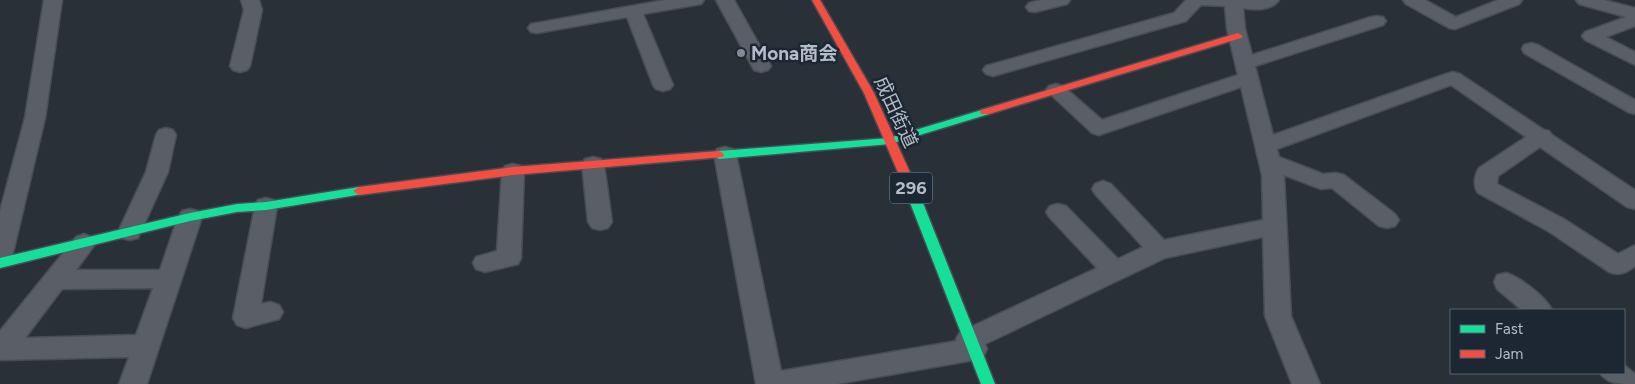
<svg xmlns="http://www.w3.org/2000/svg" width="1635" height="384" font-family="Figtree,'Noto Sans JP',sans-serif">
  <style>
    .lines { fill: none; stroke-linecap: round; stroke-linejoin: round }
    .street-casing { stroke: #484c53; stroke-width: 3 }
    .fast-casing { stroke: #484c53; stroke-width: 3 }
    .jam-casing { stroke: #484c53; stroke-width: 3 }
    .street { fill: #5a5e66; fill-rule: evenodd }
    .fast { fill: #16e098; fill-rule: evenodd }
    .jam { fill: #f24e42; fill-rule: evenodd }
    .poi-dot { fill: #848b96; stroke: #1d2633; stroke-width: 2 }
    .labels { text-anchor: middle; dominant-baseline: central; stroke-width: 5; stroke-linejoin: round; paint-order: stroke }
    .shield { fill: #1d2633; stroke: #878f9c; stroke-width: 1 }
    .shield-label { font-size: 18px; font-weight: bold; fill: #b4bcc9 }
    .poi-label { font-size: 19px; font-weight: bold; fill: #b4bcc9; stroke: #1d2633; text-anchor: start }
    .street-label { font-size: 19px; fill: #b4bcc9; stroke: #1d2633 }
  </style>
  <rect width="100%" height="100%" fill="#2a3038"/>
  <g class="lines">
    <g class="street-casing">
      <path id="street" d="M44,0H62L45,118L12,257L9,263L0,266V211L25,118Z
        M241,0H259L262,10L250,66L247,70L240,72L233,70L230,66L244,10Z
        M665,0H704L701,4L695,5L643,14L673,85L670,89L663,91L656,89L653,85L627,17L537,33L531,32L528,28L531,24L537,23Z
        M716,0H734L771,66L768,70L761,72L754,70Z
        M1041,0H1070L1067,4L1035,12L1029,11L1026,7L1029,3Z
        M1186,0H1279C1271,11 1254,10 1243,8L1245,29L1252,55L1371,17L1377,16L1383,17L1386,21L1383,25L1255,66L1273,135L1446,74L1453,72L1460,74L1544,130L1549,131L1552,135L1635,190V209L1627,207L1540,147L1498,176L1497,184L1564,219L1618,254L1635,245V266C1626,273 1620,276 1609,272L1548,231L1478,193C1473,186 1474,176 1479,168L1526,137L1451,85L1277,149L1279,157L1323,174L1336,173L1344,175L1395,214L1399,220L1395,226L1387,228L1379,226L1332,188L1321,189L1284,175L1291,316L1320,384H1292L1265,316L1263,237L1165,258L985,344L987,349L983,357L974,360L837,384H756L714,154L717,149L725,147L733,149L736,154L781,371L957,341L956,339L960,332L1097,268L1050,218L1046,212L1050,206L1058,204L1066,206L1118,259L1143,247L1095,194L1092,189L1095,184L1103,181L1111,184L1164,240L1263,220L1262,175L1241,87L1099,135L1092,133L1046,90L1049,86L1056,84L1063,86L1102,120L1238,75L1227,29L1225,6L1201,5L1186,21L1000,74L993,76L986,74L983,70L986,66L1174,13Z
        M1403,0H1425L1456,17L1498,0H1522L1519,4L1455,29L1449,28L1406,4Z
        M1576,0H1604L1635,8V26L1606,37L1635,52V65L1585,40L1582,36L1585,32L1626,17L1579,4Z
        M1531,43L1538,45L1635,100V114L1628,112L1524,53L1522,49L1524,45Z
        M166,128L173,130L176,135L168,172L138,238L130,240L122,238L118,232L146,172L156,135L159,130Z
        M593,157L601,159L604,164L612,222L608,228L600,230L592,228L588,222L582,164L585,159Z
        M513,164L521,166L524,171L521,258L518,264L485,272L476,269L473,263L476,257L497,251L502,171L505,166Z
        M266,198L274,200L277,206L261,304L270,302L279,305L283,312L279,319L246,328L237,325L233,318L255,206L258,200Z
        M190,209L198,211L202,217L147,384H119L129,357L0,360V331L76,237L84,234L92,237L96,243L76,270H160L178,217L182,211ZM153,288L136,335L25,338L62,289Z
        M1506,273C1520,277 1546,297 1552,310H1522L1497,289L1494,282L1497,275Z
        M1624,365L1635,374V384C1619,384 1608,384 1600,373H1624Z"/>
    </g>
    <g class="fast-casing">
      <path id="fast" d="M985,109L989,110L990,112L989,114L890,144L719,159L714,155L719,151L889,138Z
        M906,173L912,177L923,203L995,384H981L900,177Z
        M359,187L365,191L363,194L266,210L237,212L190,221L0,268V258L190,213L237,204L266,202Z"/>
    </g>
    <g class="jam-casing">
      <path id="jam" d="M812,0H820L874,93L912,177L910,180H902L900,177L864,93Z
        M1238,33L1243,36L1241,38L989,114H981L980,112L981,110Z
        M719,151L723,153L724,155L723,157L513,175L359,195L353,191L359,187L513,167Z"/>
    </g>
    <use href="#street" class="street"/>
    <use href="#fast" class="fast"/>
    <use href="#jam" class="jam"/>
  </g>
  <circle class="poi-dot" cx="741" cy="53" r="5"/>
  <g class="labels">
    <rect class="shield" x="890" y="172.5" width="42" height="31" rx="4"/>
    <g class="shield-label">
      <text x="911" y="188">296</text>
    </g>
    <g class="poi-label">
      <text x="751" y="53">Mona商会</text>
    </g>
    <g class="street-label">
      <text transform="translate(896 112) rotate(65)">成田街道</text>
    </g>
  </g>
  <rect x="1450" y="309" width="175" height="65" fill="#1d2633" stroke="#59626f"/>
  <rect x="1460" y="325" width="25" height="8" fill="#16e098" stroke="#59626f"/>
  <text x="1495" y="334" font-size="15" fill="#b4bcc9">Fast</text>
  <rect x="1460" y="350" width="25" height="8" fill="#f24e42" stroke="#59626f"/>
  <text x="1495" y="359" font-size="15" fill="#b4bcc9">Jam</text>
</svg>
